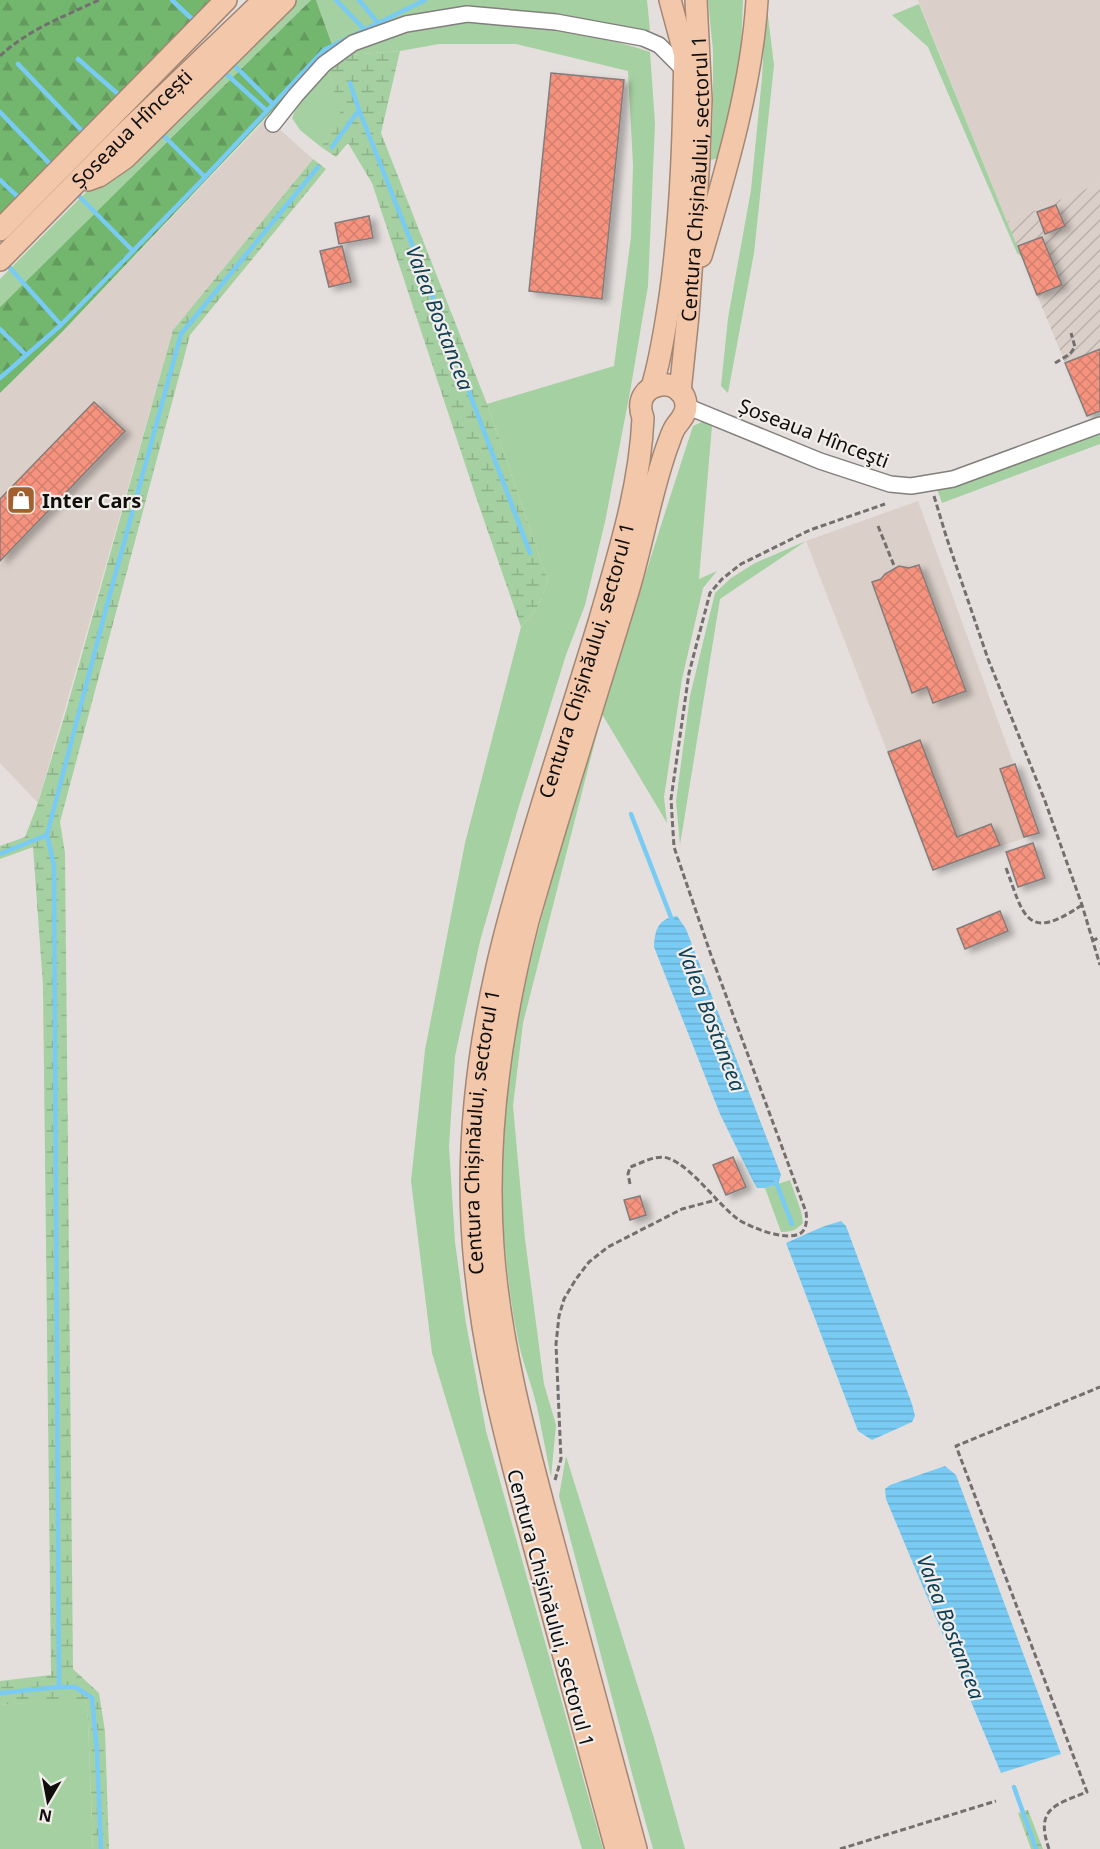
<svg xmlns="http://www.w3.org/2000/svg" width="1100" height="1849" font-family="'Noto Sans',sans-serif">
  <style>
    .built { fill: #dbd0c9 }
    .industrial { fill: url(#industrial-furrows) }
    .green { fill: #a5d0a1 }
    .forest { fill: url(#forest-firs) }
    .wetland { fill: url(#wetland-marsh) }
    .water { fill: url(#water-rules) }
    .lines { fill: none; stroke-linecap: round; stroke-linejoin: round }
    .stream { stroke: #79cbf4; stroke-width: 4.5 }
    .building { fill: url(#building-cross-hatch); stroke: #827d7c; stroke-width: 1.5; filter: url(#shadow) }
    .minor-casing { stroke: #837f7d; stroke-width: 18 }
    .highway-casing { stroke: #a38673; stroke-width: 24 }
    .path { stroke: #726f6e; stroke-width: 3; stroke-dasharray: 6 3; stroke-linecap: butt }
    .minor { stroke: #fff; stroke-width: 15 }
    .highway { stroke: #f3c7aa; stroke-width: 21 }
    .labels { text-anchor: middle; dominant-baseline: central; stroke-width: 4.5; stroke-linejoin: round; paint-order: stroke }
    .street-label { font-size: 20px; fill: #0f0e0d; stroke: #f1edea }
    .poi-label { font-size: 20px; font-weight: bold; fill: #0f0e0d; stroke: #f1edea; text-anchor: start }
    .water-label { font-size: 21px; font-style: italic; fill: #0f4055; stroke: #f1edea }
  </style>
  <defs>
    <pattern id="industrial-furrows" width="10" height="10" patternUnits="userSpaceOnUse" patternTransform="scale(1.5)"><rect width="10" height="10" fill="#dbd0c9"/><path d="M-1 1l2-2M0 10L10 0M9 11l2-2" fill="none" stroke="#bbb1ab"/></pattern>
    <pattern id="forest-firs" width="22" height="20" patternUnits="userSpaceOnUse" patternTransform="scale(1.5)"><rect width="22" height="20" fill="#73b66d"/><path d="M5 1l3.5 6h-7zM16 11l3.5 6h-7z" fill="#629b5d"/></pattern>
    <pattern id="wetland-marsh" width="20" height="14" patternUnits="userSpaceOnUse" patternTransform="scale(1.5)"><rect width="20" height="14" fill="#a5d0a1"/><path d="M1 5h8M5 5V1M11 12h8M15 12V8" fill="none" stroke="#8db189"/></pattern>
    <pattern id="water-rules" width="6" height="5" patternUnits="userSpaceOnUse" patternTransform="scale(1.5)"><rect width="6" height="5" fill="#79cbf4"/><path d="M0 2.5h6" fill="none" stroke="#67add0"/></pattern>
    <pattern id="building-cross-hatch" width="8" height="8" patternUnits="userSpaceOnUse" patternTransform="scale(1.5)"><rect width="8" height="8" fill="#f6937f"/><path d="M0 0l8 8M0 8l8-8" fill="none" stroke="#d27e6d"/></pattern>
    <filter id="shadow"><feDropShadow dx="6" dy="3.5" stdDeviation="3" flood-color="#0004"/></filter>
  </defs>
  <rect width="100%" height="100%" fill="#e4dfdd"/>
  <path class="built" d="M918,0H1100V183L1007,222Z
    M267,118L313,159L173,330L38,803L0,763V393L63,331Z
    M918,501L1039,833L933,870L806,541Z"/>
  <path class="industrial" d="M1100,183V411L1087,416L1007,222Z"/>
  <path class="green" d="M290,0H311L0,307V279L95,183Z
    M316,0H647L650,30L645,35L476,8H449L400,18L334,50Z
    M708,0H743L741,48L726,130L719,158L711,160L713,107V51Z
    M766,0L774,65L754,253L728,393L721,386L728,318L751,190L762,78Z
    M919,4L1007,222L1022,257L1017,253L928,47L892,15Z
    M470,22C527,27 596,33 650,52L655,124L648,286L630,392L605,522L585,605L566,655L518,809L480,941L455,1056L449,1146L455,1242L466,1323L486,1431L603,1849H582L432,1353L411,1181L425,1050L465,843L521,627L537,608L548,581L487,404L614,366L631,237L633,165L628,71L516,44H439L400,51L348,55C385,34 428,28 470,22Z
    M328,71L342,116L321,147L300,130L292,118L298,104Z
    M704,421L712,426L699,579L717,571L703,588L682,679L664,797L667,823L602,714L523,1023L513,1106L525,1239L544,1384L556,1425L551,1477C546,1454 542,1430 537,1407C532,1386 524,1366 519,1345C509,1297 504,1247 502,1199C498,1050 543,909 585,768C620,654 656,540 693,426Z
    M1100,431V444L942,503L937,489Z
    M806,541L720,599L680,845L676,801L690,696L715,593L731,578L755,563Z
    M790,1180L801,1211L803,1223C796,1230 792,1232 781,1232L765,1188Z
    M566,1456L654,1738L685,1849H653L633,1777L559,1496Z
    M85,1698L88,1721L93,1849H0V1705Z"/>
  <path class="forest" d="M0,0H210L0,214Z
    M311,0H316L334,50L318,62L63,331L0,393V307Z"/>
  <path class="wetland" d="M400,51L381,133L487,404L548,581L537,608L521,627L476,497L372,183L348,143L336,157L321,147L341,116L328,71L348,55Z
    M313,159L326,169L190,335L60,822L65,853L73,1669L99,1693L105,1731L109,1849H93L88,1721L85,1699L0,1705V1681L51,1675L43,986L33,847L0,859V846L25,837L38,803L66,711L173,330Z
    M1028,1810L1043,1849H1031L1018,1813Z"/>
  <path class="water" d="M677,916L686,929L781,1175L778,1184L765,1188H757L752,1179L720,1114L654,947C655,929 658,919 677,916Z
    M841,1221L846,1226L912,1404L915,1416L912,1422L872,1440L858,1431L786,1243L822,1227Z
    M945,1466L956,1475L1061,1754L1001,1773L886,1499L885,1489L890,1485Z"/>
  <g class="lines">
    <path class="stream" d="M172,0L192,19
      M336,0L365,30
      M359,0L378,23
      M78,59L118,94
      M231,62L273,104
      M18,64L82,131
      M222,70L267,111
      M350,83L359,110L441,318L530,553
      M0,112L50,164
      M160,132L205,177
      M332,147L359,110
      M0,180L18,197
      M77,194L133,251
      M10,268L61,325
      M0,329L26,355
      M0,378L61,325L205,177L324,50L425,0
      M631,814L672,920
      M0,854L47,835
      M775,1179L792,1224
      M59,1687H75L92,1698L97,1752L101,1849
      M0,1693L59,1687L54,866L47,835L107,605L181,334L318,167
      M1014,1787L1036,1849"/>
  </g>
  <path class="building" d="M551,73L624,80L602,299L529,291Z
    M1056,205L1065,226L1045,234L1037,212Z
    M369,216L373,238L339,244L335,223Z
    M1042,237L1062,285L1037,295L1018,246Z
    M342,246L351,282L329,287L320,251Z
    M1100,349V411L1087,416L1065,363Z
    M94,402L125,431L0,561V499Z
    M919,565L966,691L933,703L927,687L912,693L872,582L881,579L885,574L899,566L909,568Z
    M920,740L957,837L991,824L1000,845L933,870L888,752Z
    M1015,764L1039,833L1024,837L1000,769Z
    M1033,843L1045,878L1018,887L1006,852Z
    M1000,911L1008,931L965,949L957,929Z
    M733,1157L746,1187L726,1195L713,1165Z
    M640,1196L646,1215L630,1220L624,1200Z"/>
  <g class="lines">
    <g class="minor-casing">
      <path id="minor" d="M273,124L296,95L324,64L353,43L406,24L467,14L556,22L643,38L659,45L684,70
        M686,406L820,461L890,484L911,486L953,479L1100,425"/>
    </g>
    <g class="highway-casing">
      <g id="highway">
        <path d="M670,0L684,52"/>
        <path d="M88,180L99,176L125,158L285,0"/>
        <path d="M0,230L226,0"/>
        <path d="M701,256C725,174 752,85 757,0"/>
        <path id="s1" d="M0,260L123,135L264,0"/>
        <path d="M652,387C661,358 665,328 670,297C682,211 684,124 685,36"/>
        <path id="s2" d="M680,392L688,315L699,159L701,99L696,0"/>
        <path id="s3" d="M616,1849C589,1749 562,1649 535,1549C506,1442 477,1334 472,1223C468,1137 478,1051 497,967C506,926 518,886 530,845C552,770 577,695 600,619C619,553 640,487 643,418C629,380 685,373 686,406C686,415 681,419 676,426C672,431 670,440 667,447C650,495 642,546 627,595C594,704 559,812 528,921C501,1027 485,1137 493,1247C500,1347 527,1444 553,1541C580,1643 608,1746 636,1849"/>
      </g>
    </g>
    <path class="path" d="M0,56C29,29 63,17 99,0
      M1055,363L1070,354L1075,347L1071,333
      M934,496L947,539L988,659L1045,801L1082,905L1100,965
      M878,526L895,568
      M1006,868C1024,916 1026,943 1082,905
      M1092,941L1100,937
      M630,1184L628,1174L630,1167C642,1163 658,1153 670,1159C693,1168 717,1204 739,1220C752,1228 787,1242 801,1233C807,1228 807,1219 806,1212L711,955L674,847L671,799L689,673L710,593L722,579L741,564L810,530L885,504
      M555,1480L561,1459L556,1344L559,1316L564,1299L576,1279L589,1262L608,1247L682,1209L716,1200
      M840,1849L996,1801
      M1049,1849C1035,1809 1054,1805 1087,1792L956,1446L1100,1387"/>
    <use href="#minor" class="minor"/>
    <use href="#highway" class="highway"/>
  </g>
  <defs>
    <g id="shop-square" transform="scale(1.5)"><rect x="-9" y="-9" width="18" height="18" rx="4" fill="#a3602f" stroke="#f1edea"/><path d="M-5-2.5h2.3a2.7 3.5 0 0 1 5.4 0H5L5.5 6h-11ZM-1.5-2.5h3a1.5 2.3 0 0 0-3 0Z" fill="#fff"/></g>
  </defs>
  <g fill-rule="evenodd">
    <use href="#shop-square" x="21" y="500"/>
  </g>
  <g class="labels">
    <g class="street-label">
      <text stroke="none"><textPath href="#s1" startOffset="186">Șoseaua Hîncești</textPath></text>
      <text stroke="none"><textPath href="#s2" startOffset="214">Centura Chișinăului, sectorul 1</textPath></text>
      <text transform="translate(814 433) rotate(21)">Șoseaua Hînceşti</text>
      <text stroke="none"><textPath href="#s3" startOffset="1221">Centura Chișinăului, sectorul 1</textPath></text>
      <text stroke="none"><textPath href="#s3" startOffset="735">Centura Chișinăului, sectorul 1</textPath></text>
      <text transform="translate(551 1608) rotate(75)">Centura Chișinăului, sectorul 1</text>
    </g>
    <g class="poi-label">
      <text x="42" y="500">Inter Cars</text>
    </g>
    <g class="water-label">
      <text transform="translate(440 318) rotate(69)">Valea Bostancea</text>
      <text transform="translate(712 1019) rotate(69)">Valea Bostancea</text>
      <text transform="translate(951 1627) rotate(69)">Valea Bostancea</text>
    </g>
  </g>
  <g transform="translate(48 1801) rotate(190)" stroke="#f1edea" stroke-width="4.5" paint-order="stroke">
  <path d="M0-4.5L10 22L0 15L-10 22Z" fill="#0f0e0d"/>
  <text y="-9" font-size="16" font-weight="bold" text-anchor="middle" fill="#0f0e0d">N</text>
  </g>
</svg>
